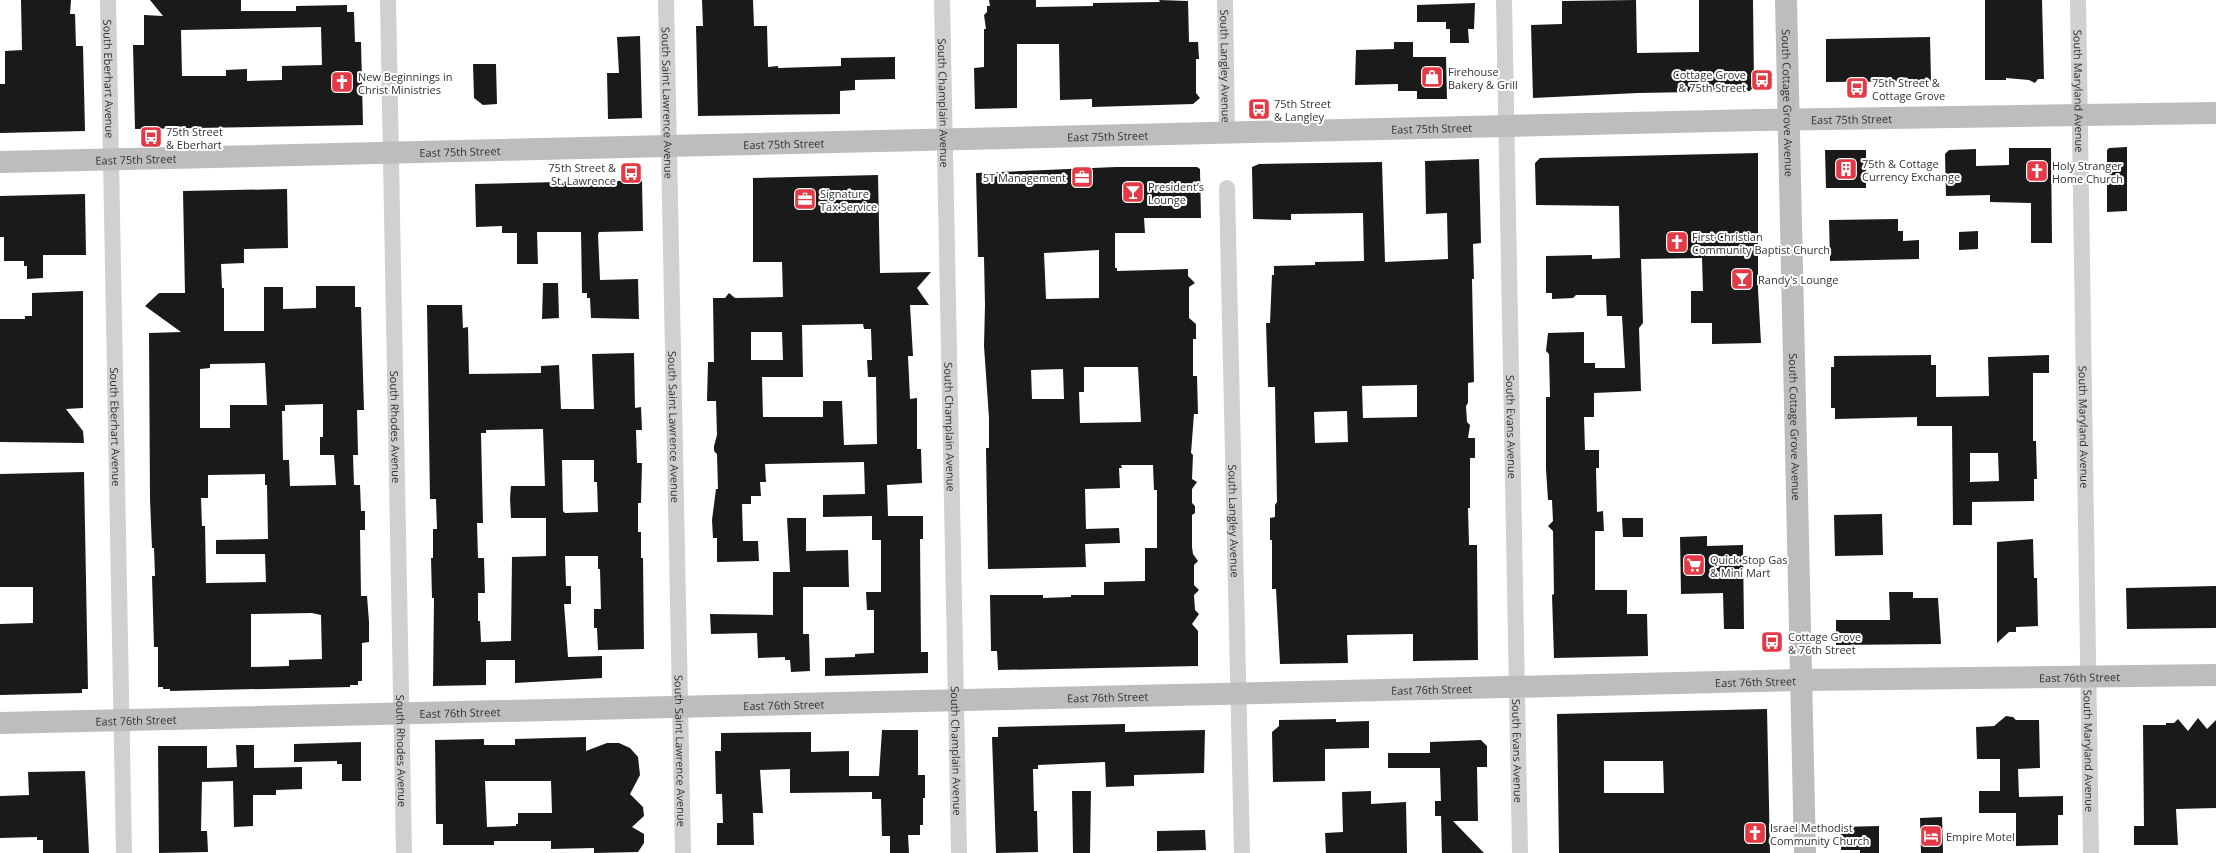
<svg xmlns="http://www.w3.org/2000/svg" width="2216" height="853" font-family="'Open Sans',sans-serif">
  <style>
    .building { fill: #1a1a1a; fill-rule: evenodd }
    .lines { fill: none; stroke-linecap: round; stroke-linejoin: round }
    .street { stroke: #d0d0d0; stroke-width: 16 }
    .secondary { stroke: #bdbdbd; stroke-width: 22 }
    .labels { text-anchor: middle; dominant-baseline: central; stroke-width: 4; stroke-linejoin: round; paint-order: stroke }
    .street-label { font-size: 11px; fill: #333; stroke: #fff }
    .poi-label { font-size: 11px; fill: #333; stroke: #fff; text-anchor: start }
  </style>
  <rect width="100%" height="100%" fill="#fff"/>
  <path class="building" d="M21,0H71L70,14H75L76,46H83L85,131L0,133V84H5V51L22,50Z
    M150,0H241V11H296V6L347,5V12H354L355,42H361L363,125L135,129L133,45H144V15L163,16ZM321,27L322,65L282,66V80L247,81V69L226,70V76H182L181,30Z
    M702,0H753L754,26H767L768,67L778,66V68L841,66V58L895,57V79L855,80V90L840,91V114L698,116L696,26H703Z
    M989,0H1036V7L1093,6V3L1160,2L1159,0L1188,1L1189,42H1198L1199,59H1196V93L1200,98L1193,104L1092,107V99L1060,100L1059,44H1017V108L975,109L974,68L984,67V29H986L984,15L987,12V6H990Z
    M1636,0L1637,53L1699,52V0H1753L1754,86L1750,91L1638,93L1533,98L1531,25L1562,24V1Z
    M1985,0H2042L2044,79H2038L2035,83L2029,80L2006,78V80H1985Z
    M1475,3L1474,29H1468L1469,43H1450V29H1446V22H1417V5Z
    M640,36L642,118L608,119L607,73H619L617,37Z
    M1930,37L1931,81L1826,82V39Z
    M1394,42H1413V57H1446L1447,99H1417V91H1398V84L1355,85L1356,50L1394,49Z
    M473,64H496L497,104L483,105L474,98Z
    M2127,147V211L2107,212V150L2109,148Z
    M2009,148H2051L2052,243H2031V203L1990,202V195L1946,196L1945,154L1949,150L1976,149V166L2009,165Z
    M1825,150H1866V188H1826Z
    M1758,153V290L1761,343L1712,344V323H1691V291H1703L1702,258L1641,259L1643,323L1639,328L1641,391L1594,393V417H1584L1585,450H1599V468H1596L1597,512L1603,511L1604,531H1595V590H1627V614H1647L1648,656L1554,658L1552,595L1554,594L1553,531L1548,526L1553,521L1552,500H1548L1546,469V397H1550L1549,354L1546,351L1548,333L1584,332V363H1595V368H1625L1622,316H1607L1606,295H1576L1573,298L1552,299V293H1546V256L1592,255V259L1620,258L1619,206L1536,205L1535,163L1540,158Z
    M1479,159L1481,243L1473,244L1474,279H1472L1474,382L1468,383V403L1466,406L1467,422L1470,425L1468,438H1475V458H1470V508H1468L1469,545H1477L1478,660L1413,661V634L1347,635L1348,663L1280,664L1276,589H1272V540H1270V518L1275,517V505L1277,502L1275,387H1268L1266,323H1270L1272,275H1274V266L1315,265V262L1364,261L1363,213L1291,214V220L1253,219L1252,167L1259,164L1382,162L1385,262L1448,259L1447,213L1426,214L1425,161ZM1417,385V417L1363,418L1362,386ZM1347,411L1348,442L1315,443L1314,412Z
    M1116,167H1197L1200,169L1201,218H1144L1145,233H1115V268H1117V271L1188,269V276L1195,283L1189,287V318L1196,324V339H1193V376H1197L1198,414H1194L1191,453L1193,455L1192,479L1197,482L1192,489V503L1195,506V513L1192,515V547L1193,554L1198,561L1194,565V585L1199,590L1194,595L1195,610L1199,614L1192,624L1198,631V666L998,670L997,651H991L990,595H1043V598L1071,597V595H1104V582L1145,581V548H1157V490H1154L1153,465H1121L1122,468H1119L1120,488L1085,489L1086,529L1119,528L1120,543L1085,544L1086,567L988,569L986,448H989V418L984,346L985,305L984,257H978L976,173ZM1099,250V298L1046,299L1044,253ZM1084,367H1138L1141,422L1080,423L1079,392H1084ZM1063,369L1064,399H1032L1031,370Z
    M878,175L880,273L931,272L917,288L929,305H910L913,356H908L910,399L917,398V449H921L922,483L887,485L888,516H923V539H920L921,652H928V673L825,676V658L855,657V654L874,653V610H867L866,592H881V540H872V516L823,517V495L865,494L864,462L765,464L766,482H760L761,496H751V504H742L743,541H758L759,561L717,562V538H713L712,520L716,489H718L717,454L714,451V446L717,435L716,401H707L708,362H714L713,298H725L729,293L735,298L783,297L782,262H753V178ZM863,324L864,329H871L872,360H867L868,377H876L877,444L844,445L842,401H823V417H763L762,377H803L802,325ZM751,332H782L783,360H751Z
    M598,181H642L643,231L599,232L598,235L600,280L638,279L639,319L591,318L590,298H587V293H582L581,232H537L538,264H517V233H502V226L476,227L475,184Z
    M287,189L288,248L244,249V263L221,264L222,288H224V331H264V287H283V309L316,308V286H355V307H361L364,410H357L358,455H353L354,485H360L361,511H365V530H360L361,596H367L369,622V642L362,643V681H358V685H350V687L170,691V689H163V687H158V647H154L152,576H155L154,548H152L150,499L149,333L181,332L145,306L159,293H185L183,191ZM265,363L267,405H230V428H200V369L210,368V364ZM323,404V437H320V455H334L336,485L290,486L289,460H283L282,411H285V405ZM265,474V485H267L268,539L216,540V554H265L266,582L206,583L205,526H202L201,498H208V475ZM312,613L321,615L322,659L289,660V666L251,667V614Z
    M85,194L86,255H43V278L27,279V266H24V261H4V237H0V196Z
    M1898,219V231H1903V241L1919,240V259L1830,261L1829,220Z
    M1978,231V249L1959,250V232Z
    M543,283H558L559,318L542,319Z
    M83,291V408L66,409L83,431L84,443L0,442V319H25V316H32V293Z
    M427,305H462L463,328L468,327L469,374L541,373V366L559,365L561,409H594L592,354L634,353L635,408L641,407L642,430H636L637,463H642L641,503H638V532H641V558H643L644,649L598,650L597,628H594V609H601L600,569H598V556H565L566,586H571V604H564L568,657L602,656V678L515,683V660H486V685L433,686L434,598H432L431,558H433V529H437L436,499H430ZM543,429L545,486H511L510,498L511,518H546V556L512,557L511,641L481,642L480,621H478V593H485L484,558H478L477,523H483L481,433H486V430ZM562,460H594V482H597L598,512L565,513L563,511Z
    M1931,355V365H1936V397L1989,396L1988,357L2049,355V373H2033V441H2036L2037,479H2034V501L1972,502V525H1953L1952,426H1917V417L1835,419V408H1831V367H1834V356ZM1970,453H1998L1999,481L1970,482Z
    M84,472L88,689H82V693L0,695V624L33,623V587H0V474Z
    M1882,514L1883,555L1835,556L1834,515Z
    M787,518H806V551L848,550L849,587H803V634H809L810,671L791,672L790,660H785V657L758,658L757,633L711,634L710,614L773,615V572H790Z
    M1622,518H1643V537H1623Z
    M1707,536V546L1743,545L1744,629H1724L1723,593L1681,594L1680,537Z
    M2033,539L2034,578H2037L2038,626L2016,627V632H2009L1997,643V542Z
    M2216,586V628L2127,629L2126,588Z
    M1889,592H1913V598H1938L1941,644L1836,645V620H1890Z
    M1767,709L1770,853H1559L1557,714ZM1604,761H1663L1664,793H1604Z
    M2006,716L2013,717L2016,720H2039L2040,768L2018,769L2019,797L2063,796V815H2058V845L2016,846V813H1979V791H2000V759H1977L1976,727L1994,726Z
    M2198,718L2207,729L2216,720V808L2176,809L2178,845H2134V826H2144L2143,725H2166V723H2174L2178,719L2188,731Z
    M1336,719V722L1369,721V748L1325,749V781L1273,782L1272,732L1279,726V720Z
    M1125,724V732L1205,730L1204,773L1134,775V786L1106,787L1105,762L1038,765V769H1033L1034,811H1037L1038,852L996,853L992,737H998V727Z
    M882,730H918V775H925V798H923V825H920V835H908L909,853H890V836H882L881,799H872V792L790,793V769L760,770L763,813H753L754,845H717V823H723L722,794H716L715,751H721V733L811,732V752L849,751V776H879Z
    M586,737V751L607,743H619L630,748L638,757L640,775L630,794L643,807L644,816L632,827L644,834V843L638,852L594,853V848L551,849V841H494V845H443V824H436L435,740L484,739V745H515V739ZM485,781H551L552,813H518V824H516V826L487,827Z
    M1481,740L1487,746V767H1477L1478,821H1453L1484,853H1442L1441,816H1435V801H1441L1440,768H1388V753H1430V742Z
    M361,742V781H342V764H337V761L294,762V744Z
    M236,745H254V768L302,767V789L276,790V795H253V826L234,827L233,781L202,782L201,831H207L208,852L159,853L158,746H207V768L237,767Z
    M85,771L89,853H43V840H37V837L0,838V796L29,795L28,772Z
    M1072,791H1091L1090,853H1073Z
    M1371,791V804L1406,802L1407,853H1326L1325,833L1343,832L1342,792Z
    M1942,817L1943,853H1921L1920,818Z
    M1879,826V853H1860V850H1841V827Z
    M1205,830L1206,850L1157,851V831Z"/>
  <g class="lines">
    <g class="street">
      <path id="s1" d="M108,0L124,853"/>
      <path id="s2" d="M388,0L404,853"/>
      <path id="s3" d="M666,0L683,853"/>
      <path id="s4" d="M942,0L959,853"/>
      <path id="s5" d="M1225,0L1227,132"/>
      <path id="s6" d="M1504,0L1520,853"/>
      <path id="s7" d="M2078,0L2091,853"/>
      <path id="s8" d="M1227,188L1242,853"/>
    </g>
    <g class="secondary">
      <path id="s9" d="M1786,0L1805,853"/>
      <path id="s10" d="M0,162L1758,120L2216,113"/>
      <path id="s11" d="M0,723L1803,680L2216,675"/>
    </g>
  </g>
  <defs>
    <g id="shop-square" transform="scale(1.15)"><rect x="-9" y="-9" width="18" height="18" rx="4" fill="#e63946" stroke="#fff"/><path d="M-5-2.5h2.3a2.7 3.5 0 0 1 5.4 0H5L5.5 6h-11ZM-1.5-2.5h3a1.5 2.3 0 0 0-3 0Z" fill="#fff"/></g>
    <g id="bus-square" transform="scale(1.15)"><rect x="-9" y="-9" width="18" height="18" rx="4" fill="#e63946" stroke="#fff"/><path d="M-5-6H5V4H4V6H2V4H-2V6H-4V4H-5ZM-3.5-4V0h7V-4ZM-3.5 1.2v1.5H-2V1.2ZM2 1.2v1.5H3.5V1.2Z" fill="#fff"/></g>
    <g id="church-square" transform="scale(1.15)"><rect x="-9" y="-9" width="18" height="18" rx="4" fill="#e63946" stroke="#fff"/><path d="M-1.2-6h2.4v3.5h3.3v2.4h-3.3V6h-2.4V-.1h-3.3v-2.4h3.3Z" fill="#fff"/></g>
    <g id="building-square" transform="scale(1.15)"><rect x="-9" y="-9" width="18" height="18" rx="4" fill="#e63946" stroke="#fff"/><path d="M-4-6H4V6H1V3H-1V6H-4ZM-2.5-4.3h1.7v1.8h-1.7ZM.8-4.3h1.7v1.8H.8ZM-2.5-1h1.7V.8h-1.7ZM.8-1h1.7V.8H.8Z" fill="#fff"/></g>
    <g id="office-square" transform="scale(1.15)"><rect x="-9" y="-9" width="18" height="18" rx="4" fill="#e63946" stroke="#fff"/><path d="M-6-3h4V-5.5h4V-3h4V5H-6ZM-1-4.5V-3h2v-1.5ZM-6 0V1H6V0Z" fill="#fff"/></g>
    <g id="bar-square" transform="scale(1.15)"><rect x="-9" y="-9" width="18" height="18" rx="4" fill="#e63946" stroke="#fff"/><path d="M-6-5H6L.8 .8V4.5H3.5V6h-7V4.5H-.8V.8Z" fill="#fff"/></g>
    <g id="supermarket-square" transform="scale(1.15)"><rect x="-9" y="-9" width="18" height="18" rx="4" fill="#e63946" stroke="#fff"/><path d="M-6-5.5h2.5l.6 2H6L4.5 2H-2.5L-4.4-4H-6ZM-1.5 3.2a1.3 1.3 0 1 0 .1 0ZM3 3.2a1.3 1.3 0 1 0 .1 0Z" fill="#fff"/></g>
    <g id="hotel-square" transform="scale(1.15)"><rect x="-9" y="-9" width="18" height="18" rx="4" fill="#e63946" stroke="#fff"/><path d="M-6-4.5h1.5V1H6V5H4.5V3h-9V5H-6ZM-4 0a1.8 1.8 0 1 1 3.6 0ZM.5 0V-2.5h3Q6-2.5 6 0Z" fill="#fff"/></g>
  </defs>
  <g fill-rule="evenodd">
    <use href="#shop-square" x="1432" y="77"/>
    <use href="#bus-square" x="1762" y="80"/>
    <use href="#church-square" x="342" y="82"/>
    <use href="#bus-square" x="1857" y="88"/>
    <use href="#bus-square" x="1259" y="109"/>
    <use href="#bus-square" x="151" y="137"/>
    <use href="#building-square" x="1846" y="169"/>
    <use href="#church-square" x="2037" y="171"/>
    <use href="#bus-square" x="631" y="173"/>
    <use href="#office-square" x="1082" y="177"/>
    <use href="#bar-square" x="1133" y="192"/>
    <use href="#office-square" x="805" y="199"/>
    <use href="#church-square" x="1677" y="242"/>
    <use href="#bar-square" x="1742" y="279"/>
    <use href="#supermarket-square" x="1694" y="565"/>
    <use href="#bus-square" x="1772" y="642"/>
    <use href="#church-square" x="1755" y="833"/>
    <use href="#hotel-square" x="1931" y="836"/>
  </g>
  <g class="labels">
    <g class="street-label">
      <text stroke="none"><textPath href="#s5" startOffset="66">South Langley Avenue</textPath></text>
      <text stroke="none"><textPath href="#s1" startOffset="79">South Eberhart Avenue</textPath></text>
      <text stroke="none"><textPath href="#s7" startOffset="91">South Maryland Avenue</textPath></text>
      <text stroke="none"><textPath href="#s3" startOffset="103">South Saint Lawrence Avenue</textPath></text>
      <text stroke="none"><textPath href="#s4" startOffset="103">South Champlain Avenue</textPath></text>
      <text stroke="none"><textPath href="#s9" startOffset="103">South Cottage Grove Avenue</textPath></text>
      <text stroke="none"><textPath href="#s10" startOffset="1852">East 75th Street</textPath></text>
      <text stroke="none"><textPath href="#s10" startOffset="1432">East 75th Street</textPath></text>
      <text stroke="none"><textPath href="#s10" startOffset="1108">East 75th Street</textPath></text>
      <text stroke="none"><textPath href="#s10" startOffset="784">East 75th Street</textPath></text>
      <text stroke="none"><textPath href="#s10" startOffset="460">East 75th Street</textPath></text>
      <text stroke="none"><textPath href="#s10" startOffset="136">East 75th Street</textPath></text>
      <text stroke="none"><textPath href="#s3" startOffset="427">South Saint Lawrence Avenue</textPath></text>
      <text stroke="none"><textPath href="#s6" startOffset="427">South Evans Avenue</textPath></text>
      <text stroke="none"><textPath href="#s9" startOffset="427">South Cottage Grove Avenue</textPath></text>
      <text stroke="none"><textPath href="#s1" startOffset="427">South Eberhart Avenue</textPath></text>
      <text stroke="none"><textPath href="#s2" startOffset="427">South Rhodes Avenue</textPath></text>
      <text stroke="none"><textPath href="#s4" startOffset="427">South Champlain Avenue</textPath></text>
      <text stroke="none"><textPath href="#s7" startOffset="427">South Maryland Avenue</textPath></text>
      <text stroke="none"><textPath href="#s8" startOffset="333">South Langley Avenue</textPath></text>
      <text stroke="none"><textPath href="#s11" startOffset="2080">East 76th Street</textPath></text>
      <text stroke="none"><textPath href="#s11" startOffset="1756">East 76th Street</textPath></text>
      <text stroke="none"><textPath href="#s11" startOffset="1432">East 76th Street</textPath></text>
      <text stroke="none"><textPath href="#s11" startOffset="1108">East 76th Street</textPath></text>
      <text stroke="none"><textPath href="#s11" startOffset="784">East 76th Street</textPath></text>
      <text stroke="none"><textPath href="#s11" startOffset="460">East 76th Street</textPath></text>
      <text stroke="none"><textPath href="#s11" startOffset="136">East 76th Street</textPath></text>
      <text stroke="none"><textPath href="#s2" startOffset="751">South Rhodes Avenue</textPath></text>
      <text stroke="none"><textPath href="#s3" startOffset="751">South Saint Lawrence Avenue</textPath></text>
      <text stroke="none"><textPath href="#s4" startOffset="751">South Champlain Avenue</textPath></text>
      <text stroke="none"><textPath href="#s6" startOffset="751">South Evans Avenue</textPath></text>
      <text stroke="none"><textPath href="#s7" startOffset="751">South Maryland Avenue</textPath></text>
    </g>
    <g class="poi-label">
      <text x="1448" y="71">Firehouse<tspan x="1448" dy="13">Bakery &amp; Grill</tspan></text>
      <text x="1746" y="74" text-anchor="end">Cottage Grove<tspan x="1746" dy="13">&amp; 75th Street</tspan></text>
      <text x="358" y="76">New Beginnings in<tspan x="358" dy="13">Christ Ministries</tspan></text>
      <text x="1872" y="82">75th Street &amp;<tspan x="1872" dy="13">Cottage Grove</tspan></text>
      <text x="1274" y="103">75th Street<tspan x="1274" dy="13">&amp; Langley</tspan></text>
      <text x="166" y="131">75th Street<tspan x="166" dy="13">&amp; Eberhart</tspan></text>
      <text x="1862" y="163">75th &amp; Cottage<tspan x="1862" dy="13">Currency Exchange</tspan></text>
      <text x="2052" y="165">Holy Stranger<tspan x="2052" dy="13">Home Church</tspan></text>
      <text x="616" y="167" text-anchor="end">75th Street &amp;<tspan x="616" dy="13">St. Lawrence</tspan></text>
      <text x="1066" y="177" text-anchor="end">5T Management</text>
      <text x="1148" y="186">President’s<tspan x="1148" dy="13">Lounge</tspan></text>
      <text x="820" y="193">Signature<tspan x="820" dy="13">Tax Service</tspan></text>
      <text x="1692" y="236">First Christian<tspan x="1692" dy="13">Community Baptist Church</tspan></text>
      <text x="1758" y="279">Randy's Lounge</text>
      <text x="1710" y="559">Quick Stop Gas<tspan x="1710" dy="13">&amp; Mini Mart</tspan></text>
      <text x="1788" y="636">Cottage Grove<tspan x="1788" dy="13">&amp; 76th Street</tspan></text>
      <text x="1770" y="827">Israel Methodist<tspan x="1770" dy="13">Community Church</tspan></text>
      <text x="1946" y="836">Empire Motel</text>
    </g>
  </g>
</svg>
